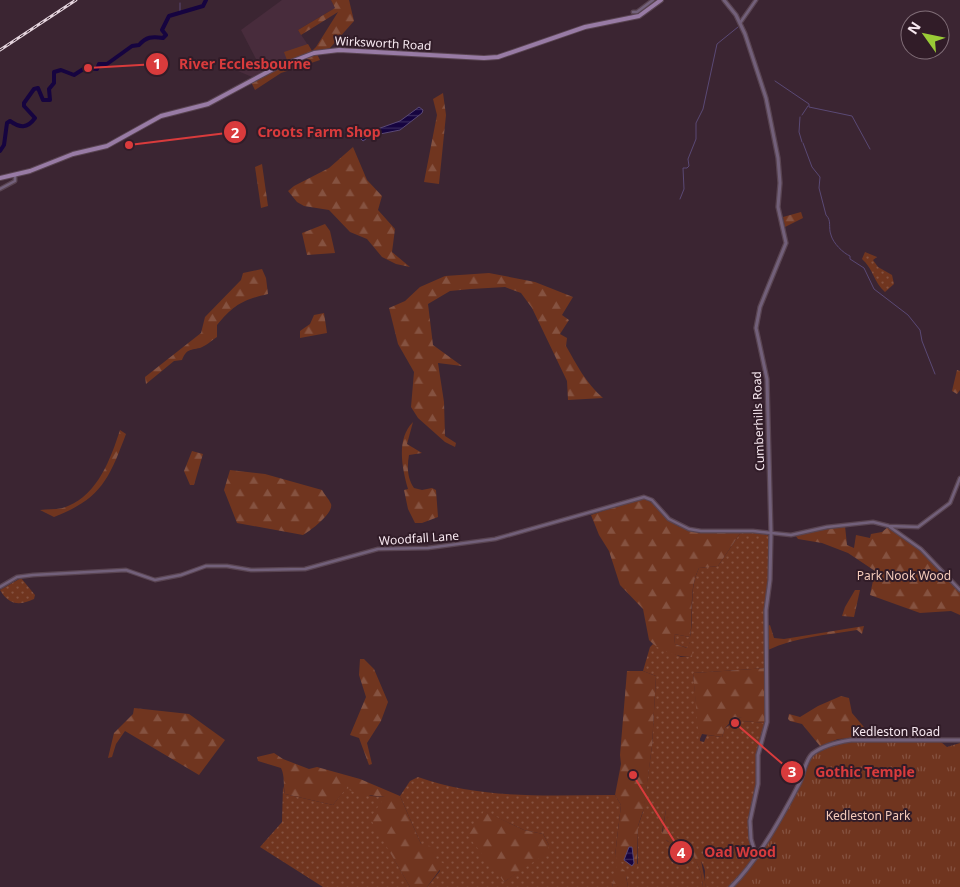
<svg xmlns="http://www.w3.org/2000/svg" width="960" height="887" font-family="'Noto Sans',sans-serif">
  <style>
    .built { fill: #482c3c }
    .grass { fill: url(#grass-dots); fill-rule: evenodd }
    .forest { fill: url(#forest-firs) }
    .park { fill: url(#park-tufts) }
    .water { fill: url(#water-rules); stroke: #5a4975 }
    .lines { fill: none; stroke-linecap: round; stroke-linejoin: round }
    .stream { stroke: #5a4975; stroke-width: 1 }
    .river { stroke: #160440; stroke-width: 4 }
    .minor-casing { stroke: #594451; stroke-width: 5 }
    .tertiary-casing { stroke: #594451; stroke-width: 5.5 }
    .secondary-casing { stroke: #594451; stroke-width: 6 }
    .minor { stroke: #72607a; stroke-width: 2.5 }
    .tertiary { stroke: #72607a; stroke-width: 3 }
    .secondary { stroke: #987ba5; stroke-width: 4 }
    .rail-casing { stroke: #e4d4dd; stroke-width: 3 }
    .rail { stroke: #311c28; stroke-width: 1; stroke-dasharray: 4; stroke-linecap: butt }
    .labels { text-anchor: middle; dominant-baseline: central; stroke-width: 4; stroke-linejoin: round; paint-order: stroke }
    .street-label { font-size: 12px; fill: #f8e9f1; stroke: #311c28 }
    .park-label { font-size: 12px; fill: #f5cbbb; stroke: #311c28 }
    .leader { fill: none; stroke: #d93b3c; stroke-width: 2 }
    .callout-dot { fill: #d93b3c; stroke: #311c28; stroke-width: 2 }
    .mark-label { font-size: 15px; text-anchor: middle; font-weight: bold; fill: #fff }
    .callout-label { font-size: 14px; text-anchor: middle; font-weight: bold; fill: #d93b3c; stroke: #311c28; stroke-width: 4; stroke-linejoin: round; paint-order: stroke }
  </style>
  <defs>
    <pattern id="grass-dots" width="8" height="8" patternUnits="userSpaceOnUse" patternTransform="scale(1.25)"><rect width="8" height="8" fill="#70351f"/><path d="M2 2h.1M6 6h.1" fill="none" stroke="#855240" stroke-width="1.8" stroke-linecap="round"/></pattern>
    <pattern id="forest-firs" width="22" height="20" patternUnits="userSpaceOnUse" patternTransform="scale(1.25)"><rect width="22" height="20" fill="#70351f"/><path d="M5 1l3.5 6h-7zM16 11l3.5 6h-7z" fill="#855240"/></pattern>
    <pattern id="park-tufts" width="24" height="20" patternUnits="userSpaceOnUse" patternTransform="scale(1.25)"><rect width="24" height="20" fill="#70351f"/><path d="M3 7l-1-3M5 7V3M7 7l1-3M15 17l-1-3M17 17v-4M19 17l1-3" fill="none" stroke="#855240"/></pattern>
    <pattern id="water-rules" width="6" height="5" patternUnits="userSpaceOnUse" patternTransform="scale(1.25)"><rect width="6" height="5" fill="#160440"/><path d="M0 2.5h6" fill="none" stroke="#39295c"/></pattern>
  </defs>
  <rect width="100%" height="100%" fill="#3b2532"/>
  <path class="built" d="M282,0H331L335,8L298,30L312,51L273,66L252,77L238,71L256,59L241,30Z"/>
  <path class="grass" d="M865,252L877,257L873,260L878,267L892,275L894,284L885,292C874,283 873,268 862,259Z
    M741,532H757L770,536L769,574L765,607L767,668L693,673L700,741L704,742L707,735L722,737L725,728L731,724L737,725L738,719L734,718L735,717L743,718L741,723L742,721L766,723L760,745L757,783L749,821L754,858L730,887H706C704,881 705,877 705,871C703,856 679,839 667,832L666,810L662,831L667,841L693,853L701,873L703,887H628L626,876L614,879L612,887H427L440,871L435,858L421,844L400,796L410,781L418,777C482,800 549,795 615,795L621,805L615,856L638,864V826L643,812L652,746L656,676L643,671L650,647L653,644L681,657H692L690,642L688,648L675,644L674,634L690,637C695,614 688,590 699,568L718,566ZM485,812L524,830L543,834L549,845L526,866L504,882Z
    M21,578L35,595L34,599C19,606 9,605 0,590Z
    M348,785L371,796L385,797L390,852L410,887H323L260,847L282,822L283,786L285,794L333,805Z"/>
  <path class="forest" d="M331,0H349L354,21L330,48L287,60L284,52L308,44L312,51L316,47L338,12L301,35L298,30L335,8Z
    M317,54L320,60L281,73L255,90L251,82L270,72Z
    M443,93L446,115L439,184L424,182L437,115L433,99Z
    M353,147L367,180L382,196L378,210L395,229L392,252L410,267L396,264L382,257L367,239L350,232L329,210L304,206L297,202L288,191L294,186L329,168Z
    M262,164L268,206L261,208L255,167Z
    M801,212L803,218L785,227L783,217Z
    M325,224L330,231L335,253L307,255L302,233Z
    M262,269L266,278L268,294C242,300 234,305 217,325V337C212,340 206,346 200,348C189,350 186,350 182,360L174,361L146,384L145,377L201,333L205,317L241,280L243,273Z
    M489,273L535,282L573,297L562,315L569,320L560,334L567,338L566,346C577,365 585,382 603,398L568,400L567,381L532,308L521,293L505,287L471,289L450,291L428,304L433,345L462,366L438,363L444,402L445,436L456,443L455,447L445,442L418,418L411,407L414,372L398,344L389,308L405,301L420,287L445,276Z
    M324,313L327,333L300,338V331L310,324L314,315Z
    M957,370L960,371V390L957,394L952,391Z
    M413,422L407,444L422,453L409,455C407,466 407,478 414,488L422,490L432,488L436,490L438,517L422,523H415L408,509L404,490L408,489C402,468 396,439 413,422Z
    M120,430L126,434C109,479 101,499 54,517L40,510C49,509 60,510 68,506C98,494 111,458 120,430Z
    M192,451L203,454L194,485H190L184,471Z
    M230,470L265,474L322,490C324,494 329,499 331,504C334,513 310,531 303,535L237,523L224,490Z
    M641,498C655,500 662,517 674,524C694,535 718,532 741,532L718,566L699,568C688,590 694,614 690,637L674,634L675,644L687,648L690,642L693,644L692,657C677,657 659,651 649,640L643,609L620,585L609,551L599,535L591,515Z
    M845,526L847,545L854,548L856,535L870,538L871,534L882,532L888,527L921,549L943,576L960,591V615L951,611L920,613L870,595L875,571L848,553L822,543L798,539L795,535Z
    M855,590H860L854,617L842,616L845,607Z
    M770,625L774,638L784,639L864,626L862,634L857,630C827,635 796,637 768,650V626Z
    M360,659H364L374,669L388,702L381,721L367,743L372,764L369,765L359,738L350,735L366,697L359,675Z
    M767,668L766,723L742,721L741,723L739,720L742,718L735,717L725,728L722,737L702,734L699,741L693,673Z
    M627,671H643L656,676L652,746L644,808L638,826L637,868L618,860L615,856L621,805L615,795L621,764L620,755Z
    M841,696L849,698L852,713L869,733V737L838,739L820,746L802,724L790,721L788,719L789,714L800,717L818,706Z
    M134,708L189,714L225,740L199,775L125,731L116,744L112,757L108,758L114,733L133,714Z
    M274,753L283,759L309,769L317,767L360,779L400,796L421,844L430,846L435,852V858L444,864L427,887H410L370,818L385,797L359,794L349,790L348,786L333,805L285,794C283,785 285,776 281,768L258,761L257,757Z
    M666,809L670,810C670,818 666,826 667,832L679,839L683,846L694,850L701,860L706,887H703L701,873L693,854C682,850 670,844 662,836Z
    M484,811L524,830L543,834L549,845L548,852L504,882L468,836Z
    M617,864L625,871L628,887H612Z"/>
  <path class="park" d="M856,741L941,742L947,747L960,743V887H733L755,861L802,782L812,756L833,745Z"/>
  <path class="water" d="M419,107L423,110L422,113L400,130L370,136L363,141L361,139L369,132L400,121Z
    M629,847H632L634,863L632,866L624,860Z"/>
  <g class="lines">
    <path class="stream" d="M180,3V12L183,13
      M775,81L809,104V107L852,116L870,149
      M802,115L808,106
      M800,117L799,132L802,142
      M803,143L812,167L820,177L819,188L826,215C832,221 828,227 831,235C833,243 843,253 850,256V259L864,268L874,289L908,315L920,330L922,341L935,374
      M680,199L684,189L683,168H687L689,166L688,159L696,139V123L703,109L717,44L738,27"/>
    <path class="river" d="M0,151L4,145L7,123L10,121C20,128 27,129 35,118L24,106V103L34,89L38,88L43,100H50L49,89L54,83V72L61,70L74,75L85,68L97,69L99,64H107L132,46L139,45C146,37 152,36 163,38L166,35L162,30L169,16L203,6L206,0"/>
    <g class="minor-casing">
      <path id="minor" d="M633,12H637L653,0
        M740,23L756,0
        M0,189L15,181V175
        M890,527L921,549L960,590
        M0,587L17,577L33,575L126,570L155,580L181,575L206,566H227L251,570L305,569L378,549L428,548L495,539L644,497L652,500L669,519L689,529L701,531H753L791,535L827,527L873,522L889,526L918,527L950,503L960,478"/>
    </g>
    <g class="tertiary-casing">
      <path id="tertiary" d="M724,0L736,15L745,34L766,98L778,158L780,183L778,207L786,243L760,307L756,328L767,379L771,534L770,580L766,610L767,722L758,755V784L750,821L751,839L756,856
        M731,887C757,862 783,815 800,782C804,773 805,761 812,754C823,745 838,742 851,740H960"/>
    </g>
    <g class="secondary-casing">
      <path id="secondary" d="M0,178L30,171L73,154L107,146L161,116L208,104L275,68L314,53L339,50L484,58L498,57L585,27L639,16L661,0"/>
    </g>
    <use href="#minor" class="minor"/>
    <use href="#tertiary" class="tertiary"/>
    <use href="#secondary" class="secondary"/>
    <g class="rail-casing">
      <path id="rail" d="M0,50L76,0"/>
    </g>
    <use href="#rail" class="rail"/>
  </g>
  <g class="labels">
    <g class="street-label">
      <text transform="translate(383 43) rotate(3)">Wirksworth Road</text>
      <text transform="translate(758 421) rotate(-92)">Cumberhills Road</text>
      <text transform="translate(419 538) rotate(-4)">Woodfall Lane</text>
      <text x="896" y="731">Kedleston Road</text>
    </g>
    <g class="park-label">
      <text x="904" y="575">Park Nook Wood</text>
      <text x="868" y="815">Kedleston Park</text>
    </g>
  </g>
  <path class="leader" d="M88 68L157 64M129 145L235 132M735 723L792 772M633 775L681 852"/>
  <g class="callout-dot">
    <circle cx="88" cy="68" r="5"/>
    <circle cx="129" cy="145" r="5"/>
    <circle cx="735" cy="723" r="5"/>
    <circle cx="633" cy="775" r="5"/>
    <circle cx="157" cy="64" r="12"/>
    <circle cx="235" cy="132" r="12"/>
    <circle cx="792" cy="772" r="12"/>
    <circle cx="681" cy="852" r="12"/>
  </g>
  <g class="mark-label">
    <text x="157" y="69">1</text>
    <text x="235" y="138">2</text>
    <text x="792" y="777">3</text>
    <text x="681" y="858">4</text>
  </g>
  <g class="callout-label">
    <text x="245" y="69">River Ecclesbourne</text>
    <text x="319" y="137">Croots Farm Shop</text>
    <text x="865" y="777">Gothic Temple</text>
    <text x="740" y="857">Oad Wood</text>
  </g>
  <g transform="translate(925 35) rotate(303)"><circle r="24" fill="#311c28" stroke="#816e78"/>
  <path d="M0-4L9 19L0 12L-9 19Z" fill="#99cb36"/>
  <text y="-8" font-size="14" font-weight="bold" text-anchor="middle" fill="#f8e9f1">N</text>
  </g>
</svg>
